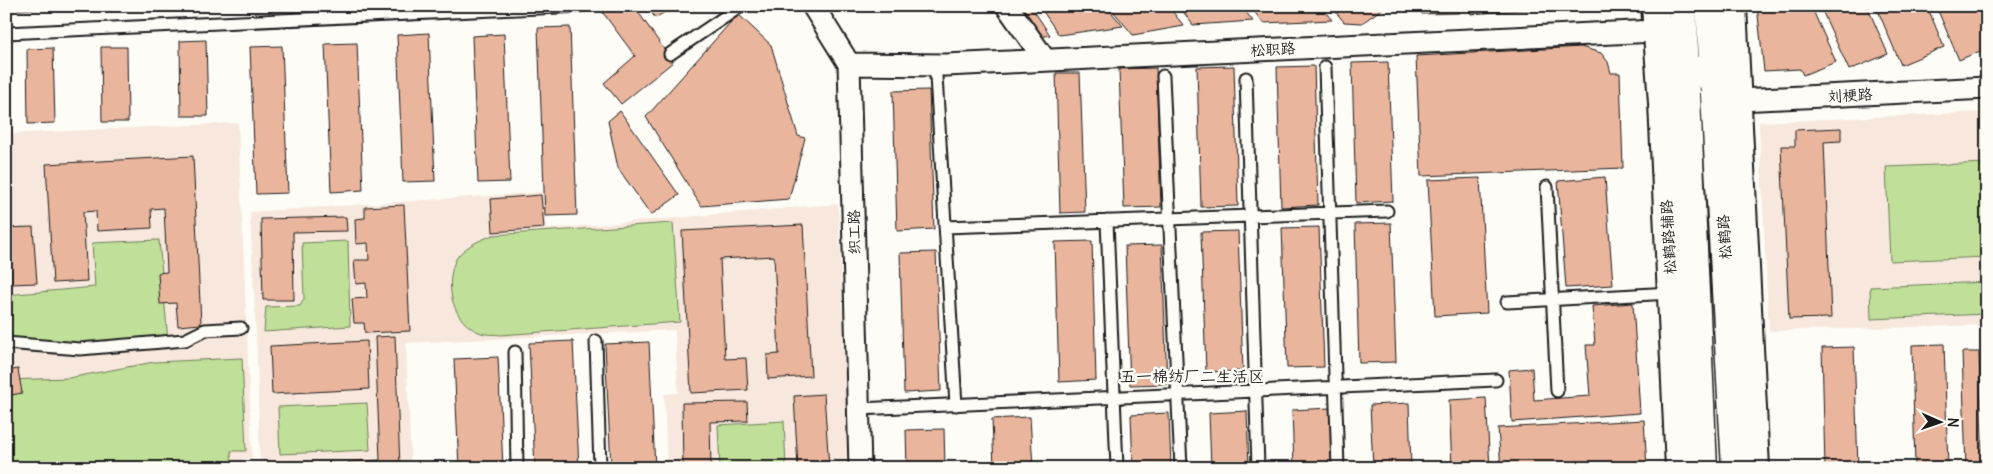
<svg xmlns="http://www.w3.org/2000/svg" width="1993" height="474" font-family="Delius,'LXGW WenKai TC',sans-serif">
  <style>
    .built { fill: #f7e7dc }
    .green { fill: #c0e099; stroke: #6e7e5a }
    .building { fill: #eab59d; stroke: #1c1c1c }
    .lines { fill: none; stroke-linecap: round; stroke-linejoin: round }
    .service-casing { stroke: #1c1c1c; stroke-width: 15 }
    .minor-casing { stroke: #1c1c1c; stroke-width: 25 }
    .tertiary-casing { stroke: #1c1c1c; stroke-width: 30 }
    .secondary-casing { stroke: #1c1c1c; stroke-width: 31 }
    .service { stroke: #fdfcf7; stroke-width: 11 }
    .minor { stroke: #fdfcf7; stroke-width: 21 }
    .tertiary { stroke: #fdfcf7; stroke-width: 26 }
    .secondary { stroke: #fdfcf7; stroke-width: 28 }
    .labels { text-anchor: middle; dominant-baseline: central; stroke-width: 5; stroke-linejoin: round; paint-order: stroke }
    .street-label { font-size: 15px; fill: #1c1c1c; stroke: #fdfcf7 }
    .neighbourhood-label { font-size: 16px; fill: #1c1c1c; stroke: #fdfcf7 }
  </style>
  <rect width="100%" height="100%" fill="#fdfcf7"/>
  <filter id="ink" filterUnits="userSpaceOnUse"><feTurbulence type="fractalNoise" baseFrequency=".02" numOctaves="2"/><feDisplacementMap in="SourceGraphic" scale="10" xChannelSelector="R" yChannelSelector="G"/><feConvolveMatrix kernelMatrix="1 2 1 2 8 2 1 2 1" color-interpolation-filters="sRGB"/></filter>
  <g filter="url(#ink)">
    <path class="built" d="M1987,112V325L1769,331L1759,122Z
      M238,123L252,458L243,459L242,468H6V134Z
      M544,192L546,229L838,204L849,468H667L664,394L678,393L675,330L406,343L411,468H260L257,354L250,212Z"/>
    <path class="green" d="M1987,163V257L1890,261L1886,167Z
      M673,223L680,322L501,335C495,334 487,335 481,333C453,323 444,288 455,261C461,248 480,240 493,235Z
      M159,240L168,341L80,349L6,343V295L95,287L92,243Z
      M348,241L350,326L264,332L266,307L300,306L304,299L302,243Z
      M1987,282V314L1871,319L1870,287Z
      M242,358L246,451H231L232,468H6V380L69,378L154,362Z
      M367,403L370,450L280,454L278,407Z
      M784,421L786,468H720L718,425Z"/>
    <path class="building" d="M18,6H50V8L18,10Z
      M598,6H634L673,62L621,104L604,83L635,56Z
      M648,6H675L655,18Z
      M1013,6H1106L1123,26L1059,35L1040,7L1034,11L1050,35L1035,38Z
      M1109,6H1168L1184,26L1133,35Z
      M1179,6H1241L1253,21L1193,25Z
      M1250,6H1320L1332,20L1263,23Z
      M1331,6H1386L1362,23L1344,22Z
      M1417,6H1455L1459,13L1422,14Z
      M1467,6H1518L1521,10L1471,14Z
      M1519,6H1540L1534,10H1521Z
      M1757,6H1811L1836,62L1803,75L1800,69L1764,71Z
      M1820,6H1867L1888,54L1849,70Z
      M1876,6H1927L1944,47L1901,65Z
      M1936,6H1984L1987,14V48L1959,60Z
      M738,14L771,45L798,136L805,138L789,199L701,206L646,117Z
      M570,27L577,215L545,216L538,28Z
      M429,33L435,181L403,182L397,35Z
      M504,34L510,182L478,183L472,36Z
      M206,40L208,116H181L180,41Z
      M357,43L363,190L331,192L325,44Z
      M282,46L288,193L256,194L250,47Z
      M101,47H127L128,122H102Z
      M1581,47L1601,53L1608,62L1611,73H1620L1623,168L1421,176L1416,56Z
      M53,48L55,123L28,124L27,49Z
      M1388,62L1393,201L1356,203L1352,63Z
      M1234,66L1238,206L1201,207L1197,67Z
      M1314,66L1318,205L1281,207L1277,67Z
      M1156,68L1161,207L1124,208L1119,69Z
      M1056,73H1080L1085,212L1060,213Z
      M929,90L934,229L897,231L893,91Z
      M620,111L679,195L651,215L618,168L608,121Z
      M1841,128V141L1824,142L1831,318L1789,319L1781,146H1795V130Z
      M193,156L201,324L178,326L176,303L160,304L158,273L167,272L164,208L151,209L152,228L97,231L96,211L83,212L87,281L53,283L46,164Z
      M1605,177L1613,285L1566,288L1558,181Z
      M1480,178L1487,313L1435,316L1428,180Z
      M541,195L544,228L493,232L491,199Z
      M404,205L410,331L365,333L364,323H354L352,299L367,298L366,283L356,284L354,260H369L368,243L356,244L355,219L365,218V207Z
      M346,217L347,231L293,232L294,300H263L261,219Z
      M1391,223L1396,362L1359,363L1355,224Z
      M803,225L811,376L768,379L767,355L779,354L774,256L720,259L725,359L746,358L748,390L691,393L682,231Z
      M33,227L37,283L11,284V270H6V228Z
      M1319,227L1324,367L1287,368L1282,228Z
      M1238,231L1243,371L1206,372L1201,232Z
      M1092,241L1096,380L1059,382L1055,242Z
      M1162,245L1167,384L1130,385L1125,246Z
      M936,252L941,391L904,393L900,253Z
      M1633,303L1640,413L1512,422L1509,370L1532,368L1534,400L1590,396L1586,345H1595L1592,306Z
      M395,336L400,468H348V462L380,460L375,337Z
      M367,341L369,389L272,394L270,346Z
      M573,341L579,468H535L529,343Z
      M649,342L655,468H611L605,344Z
      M1944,344L1948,468H1915L1912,345Z
      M1854,347L1858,468H1825L1822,348Z
      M1962,352H1979L1983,468H1966Z
      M498,357L503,468H459L454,359Z
      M18,369L22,393L6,396V371Z
      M824,394L829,468H798L794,396Z
      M1486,398L1490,468H1452L1449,400Z
      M747,402L748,421L710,422L711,468H683L682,403Z
      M1409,403L1411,468H1373L1370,405Z
      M1330,408L1332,468H1294L1292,410Z
      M1247,411L1249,468H1211L1209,413Z
      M1169,413L1171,468H1133L1131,415Z
      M1030,417L1033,468H994L992,419Z
      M1644,420L1647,468H1501L1498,428Z
      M944,429L945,468H907L906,430Z"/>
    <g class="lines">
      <g class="service-casing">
        <path id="service" d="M6,33L580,6
          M670,54L741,6
          M1325,67L1338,468
          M936,76L956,405
          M1163,76L1181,468
          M1246,78L1258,468
          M1547,187L1557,391
          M1107,221L1117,468
          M945,227L1387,211
          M1507,302L1671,293
          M596,341L600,468
          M6,343L80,349L185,340L205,330L241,328
          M515,352L517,468
          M858,409L1496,380"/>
      </g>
      <g class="minor-casing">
        <path id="minor" d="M813,6L849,64L860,468
          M1007,6L1045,60
          M849,64L946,65L1656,31L1716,88L1739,100L1987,88"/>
      </g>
      <g class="tertiary-casing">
        <path id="tertiary" d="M1655,6L1662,103L1679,468
          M1733,6L1756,468"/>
      </g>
      <g class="secondary-casing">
        <path id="secondary" d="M1682,6L1703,468
          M1710,6L1736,468"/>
      </g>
      <use href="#service" class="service"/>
      <use href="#minor" class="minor"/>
      <use href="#tertiary" class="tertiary"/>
      <use href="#secondary" class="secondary"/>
    </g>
  </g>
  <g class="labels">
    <g class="street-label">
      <text transform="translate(1273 49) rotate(-3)">松职路</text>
      <text transform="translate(1850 95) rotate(-3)">刘梗路</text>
      <text transform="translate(854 232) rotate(-91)">织工路</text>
      <text transform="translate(1668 237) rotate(-93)">松鹤路辅路</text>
      <text transform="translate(1724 237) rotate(-93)">松鹤路</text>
    </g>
    <g class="neighbourhood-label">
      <text x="1192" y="376">五一棉纺厂二生活区</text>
    </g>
  </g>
  <rect width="1993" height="474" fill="none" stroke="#fdfcf7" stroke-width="25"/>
  <rect x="12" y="12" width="1968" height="449" fill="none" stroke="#1c1c1c" stroke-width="2" filter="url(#ink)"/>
  <g transform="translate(1940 422) rotate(92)" stroke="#fdfcf7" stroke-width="4" paint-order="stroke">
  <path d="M0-4L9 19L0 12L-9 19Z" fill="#1c1c1c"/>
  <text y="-8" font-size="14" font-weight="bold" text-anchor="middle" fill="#1c1c1c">N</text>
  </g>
</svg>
